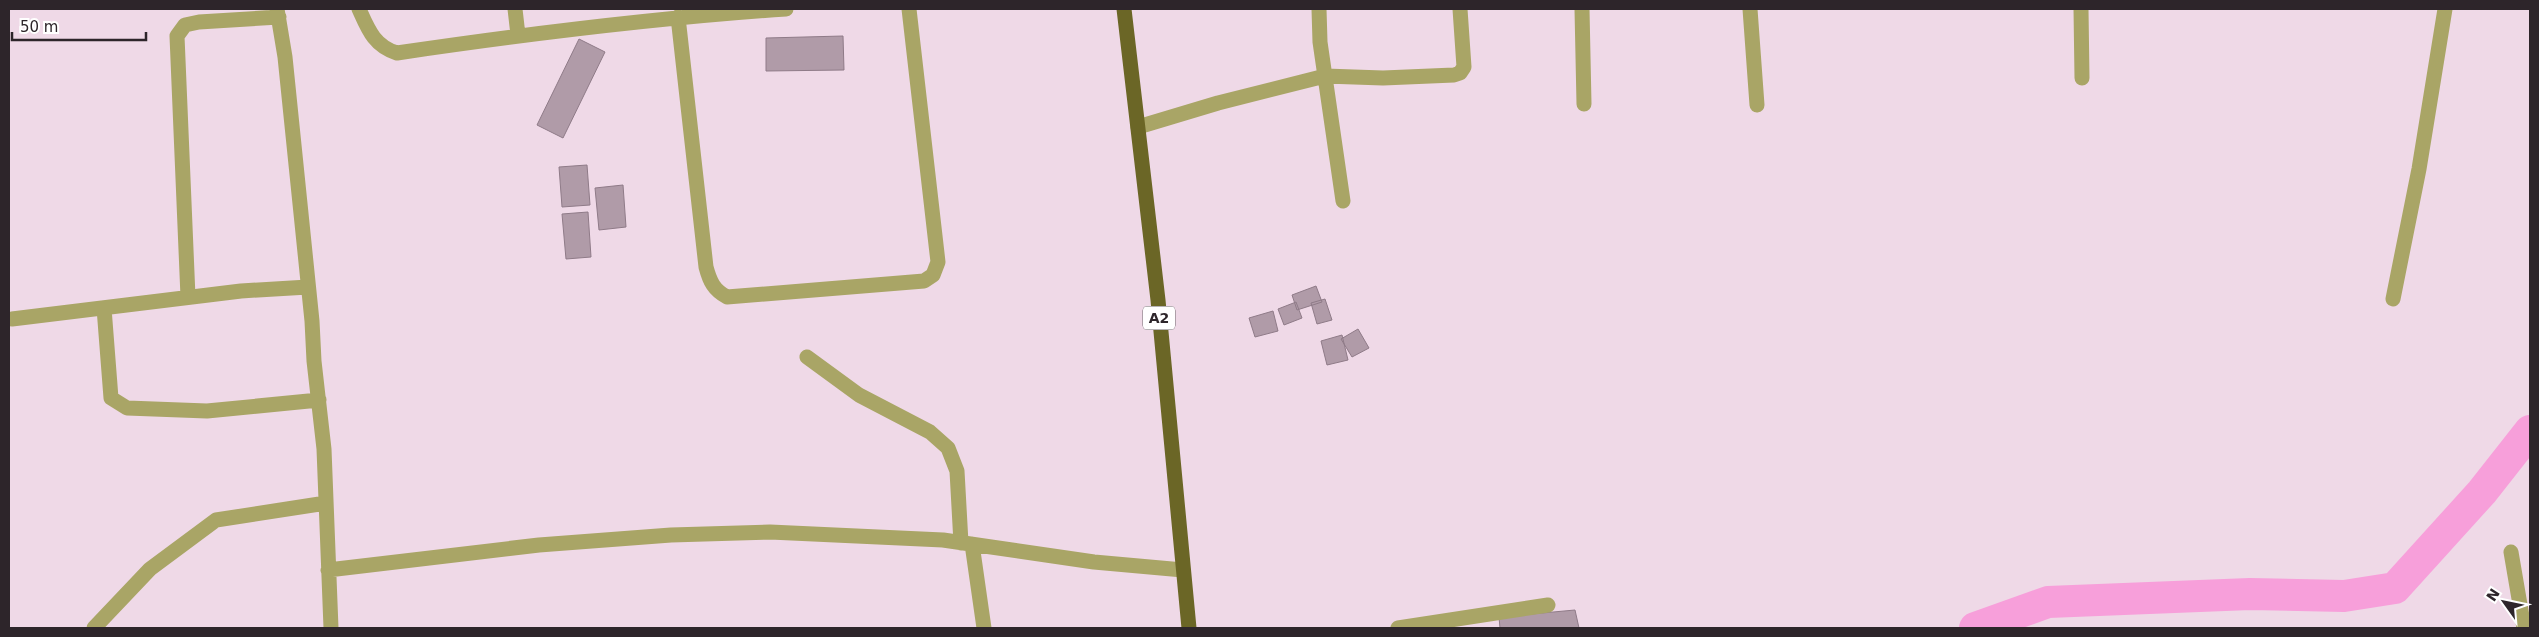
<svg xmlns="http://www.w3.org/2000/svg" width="2539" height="637" font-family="'DejaVu Sans',sans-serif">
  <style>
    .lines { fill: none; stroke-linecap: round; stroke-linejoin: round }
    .river { stroke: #f79fda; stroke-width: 32 }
    .building { fill: #b09ba8; stroke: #8f7b88 }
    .minor { stroke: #a9a566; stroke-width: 15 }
    .trunk { stroke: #6b6626; stroke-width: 15 }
    .labels { text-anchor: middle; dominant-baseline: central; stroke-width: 4; stroke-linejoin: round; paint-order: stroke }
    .shield { fill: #fff; stroke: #6c666a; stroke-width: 1 }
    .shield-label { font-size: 14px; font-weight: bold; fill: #2d252a }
  </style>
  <rect width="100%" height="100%" fill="#efd9e7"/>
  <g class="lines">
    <path class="river" d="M1975,628L2048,602L2250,594L2344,596L2395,588L2482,492L2530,431"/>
  </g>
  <path class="building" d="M843,36L844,70L766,71V38Z
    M579,39L605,52L563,138L537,125Z
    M587,165L590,205L562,207L559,167Z
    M623,185L626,227L599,230L595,188Z
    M588,212L591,257L566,259L562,214Z
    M1316,286L1322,302L1297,310L1292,295Z
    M1325,299L1332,320L1317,324L1311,303Z
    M1296,302L1302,318L1284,325L1278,309Z
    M1273,311L1278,331L1255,337L1249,318Z
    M1358,329L1369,348L1352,357L1341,339Z
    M1342,335L1348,360L1327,365L1321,341Z
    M1575,610L1579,628H1500L1499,617Z"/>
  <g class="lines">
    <path class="minor" d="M277,9L285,57L312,321L314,361L324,449L331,628
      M359,9C368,29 374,46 397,53C526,34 655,18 786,9
      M515,9L518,35
      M1319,9L1320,42L1343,201
      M1582,9L1584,104
      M1750,9L1757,105
      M2081,9L2082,78
      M678,17L706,267C710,282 714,290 727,297L924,281L933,275L938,262L909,9
      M1138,127L1218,103L1325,76L1383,78L1454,75L1460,73L1464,67L1460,9
      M188,297L177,36L185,25L199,22L279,17
      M2393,299L2419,169L2445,9
      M104,308L111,398L127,408L207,411L319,400
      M12,319L241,291L308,287
      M807,357L859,395L930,432L948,448L957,471L961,543
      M972,544L984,628
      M2511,552L2524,628
      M328,570L539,545L671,535L770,532L943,540L1094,562L1183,570
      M94,628L150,569L216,520L326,503
      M1398,628L1548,605"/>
    <path class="trunk" d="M1124,9L1158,300L1189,628"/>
  </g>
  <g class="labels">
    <rect class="shield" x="1143" y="306.5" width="32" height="23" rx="4"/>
    <g class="shield-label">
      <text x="1159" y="318">A2</text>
    </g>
  </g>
  <rect width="2539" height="637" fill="none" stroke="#2d252a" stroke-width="20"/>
  <g transform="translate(2504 602) rotate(303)" stroke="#ffffff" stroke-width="4" paint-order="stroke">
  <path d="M0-4L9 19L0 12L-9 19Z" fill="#2d252a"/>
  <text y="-8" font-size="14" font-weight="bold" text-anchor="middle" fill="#2d252a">N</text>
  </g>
  <path d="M12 32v8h134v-8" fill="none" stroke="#2d252a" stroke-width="2.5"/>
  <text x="20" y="32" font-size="15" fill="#2d252a" stroke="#ffffff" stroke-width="4" paint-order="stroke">50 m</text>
</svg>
